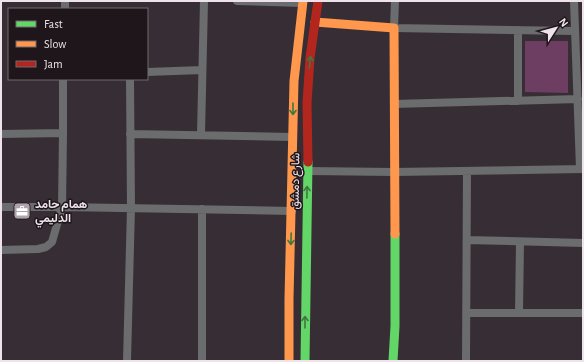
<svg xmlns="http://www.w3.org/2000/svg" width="584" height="362" font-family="'Alegreya Sans',Vazirmatn,sans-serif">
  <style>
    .green { fill: #6d3e62 }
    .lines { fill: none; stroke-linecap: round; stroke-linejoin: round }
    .street { stroke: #6a6c6d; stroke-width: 8 }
    .fast { stroke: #63d668; stroke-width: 9 }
    .slow { stroke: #ff974d; stroke-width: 9 }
    .jam { stroke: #b3261e; stroke-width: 9 }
    .oneway { stroke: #407642 }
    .labels { text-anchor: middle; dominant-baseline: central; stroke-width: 3; stroke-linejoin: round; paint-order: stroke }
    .street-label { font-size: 12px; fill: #eee3eb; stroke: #1e161b }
    .poi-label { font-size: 12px; font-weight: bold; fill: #eee3eb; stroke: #1e161b; text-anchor: start }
  </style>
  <rect width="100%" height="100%" fill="#372e35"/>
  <path class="green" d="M525,41H568V93L525,92Z"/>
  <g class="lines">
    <path class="street" d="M237,1L303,3
      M395,1L394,28L575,31
      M574,1L580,169
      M65,9V1
      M147,72L202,70
      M518,101V30
      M394,104L578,99
      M1,134L63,133V79
      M130,134L293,137
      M201,134L204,1
      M308,171L394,172L583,169
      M1,207H62L292,211
      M202,209V361
      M467,240L583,243
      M1,250L38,249L46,247L52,242L62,207L63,133
      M467,313H583
      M519,313L520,242
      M127,361L131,208L130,79
      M466,361L467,171"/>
    <path class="fast" d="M305,361L308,162
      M393,361L395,326V234"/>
    <path class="slow" d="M315,22L394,28L395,234
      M289,361V299L294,81L303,1"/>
    <path class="jam" d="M308,162L307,103L310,58L318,1"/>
  </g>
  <defs><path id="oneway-shaft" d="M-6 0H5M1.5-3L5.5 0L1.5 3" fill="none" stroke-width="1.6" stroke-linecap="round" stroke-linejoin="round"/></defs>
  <g class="oneway">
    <use href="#oneway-shaft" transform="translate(310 62) rotate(-84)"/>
    <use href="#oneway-shaft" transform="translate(293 109) rotate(90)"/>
    <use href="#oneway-shaft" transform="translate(307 192) rotate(-89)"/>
    <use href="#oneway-shaft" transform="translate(291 239) rotate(92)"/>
    <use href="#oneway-shaft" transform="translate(305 322) rotate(-90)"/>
  </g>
  <defs>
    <g id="office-square" transform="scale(0.9)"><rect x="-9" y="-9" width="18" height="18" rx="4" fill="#aea4ab" stroke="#1e161b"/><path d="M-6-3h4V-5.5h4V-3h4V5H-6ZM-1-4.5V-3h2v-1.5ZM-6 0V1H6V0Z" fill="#fff"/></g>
  </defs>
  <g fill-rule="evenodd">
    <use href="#office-square" x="22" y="211"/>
  </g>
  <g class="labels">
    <g class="street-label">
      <text transform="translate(295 181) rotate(-89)">شارع دمشق</text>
    </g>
    <g class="poi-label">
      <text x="35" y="204">همام حامد<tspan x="35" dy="14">الدليمي</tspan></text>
    </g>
  </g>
  <rect width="584" height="362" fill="none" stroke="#eee3eb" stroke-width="4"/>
  <rect x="8" y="8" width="140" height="72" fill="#1e161b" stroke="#71686e"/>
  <rect x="16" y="21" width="20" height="6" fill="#63d668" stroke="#71686e"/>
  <text x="44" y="28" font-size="12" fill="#eee3eb">Fast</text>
  <rect x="16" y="41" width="20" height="6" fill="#ff974d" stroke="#71686e"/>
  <text x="44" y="48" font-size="12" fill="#eee3eb">Slow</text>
  <rect x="16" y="61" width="20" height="6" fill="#b3261e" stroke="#71686e"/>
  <text x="44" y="68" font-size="12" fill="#eee3eb">Jam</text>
  <g transform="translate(556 28) rotate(54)" stroke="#1e161b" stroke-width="3" paint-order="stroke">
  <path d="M0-3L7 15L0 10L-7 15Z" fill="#eee3eb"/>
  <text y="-6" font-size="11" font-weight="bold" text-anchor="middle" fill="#eee3eb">N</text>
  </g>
</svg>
